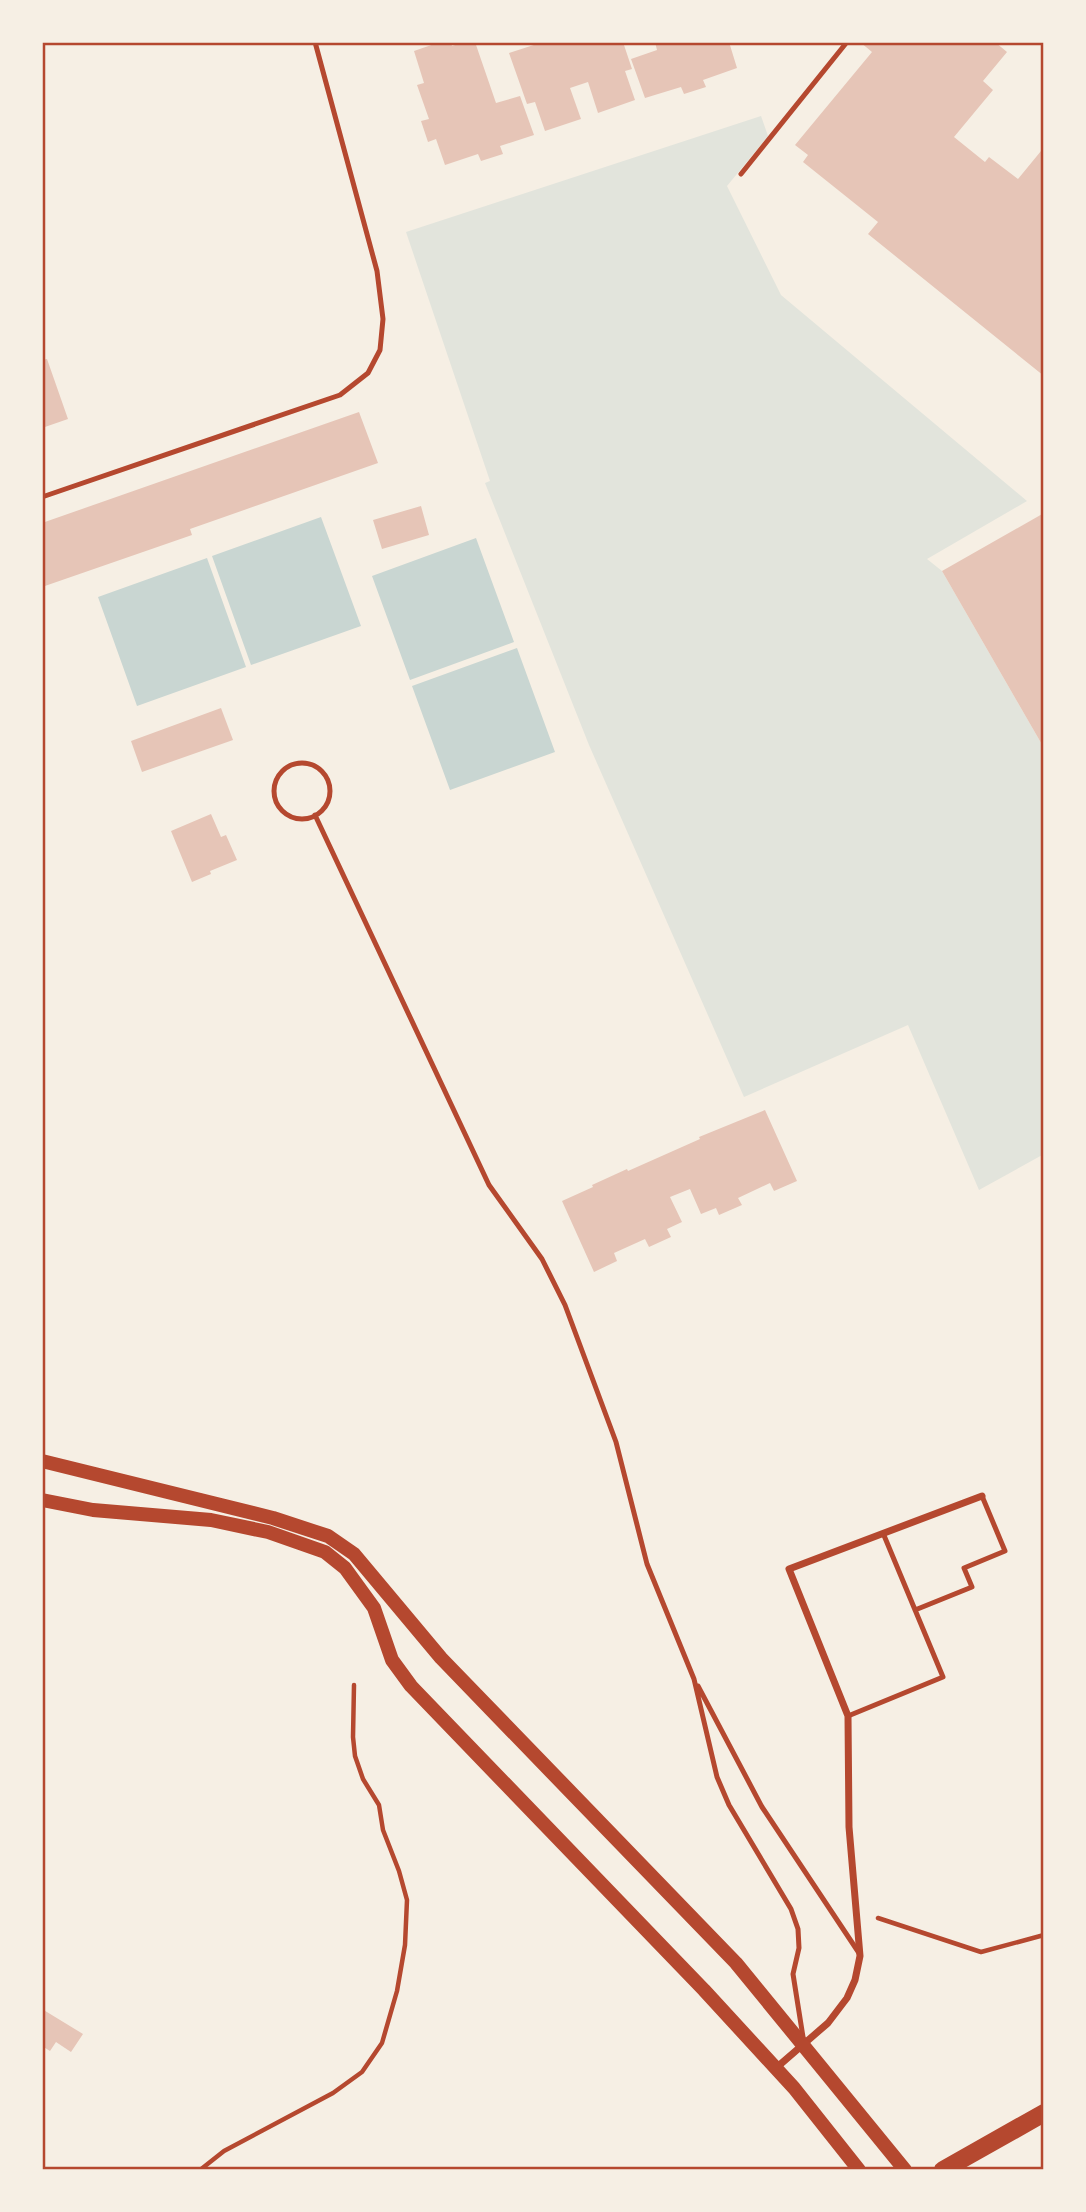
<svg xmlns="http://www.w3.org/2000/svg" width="1086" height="2212" font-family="Roboto,sans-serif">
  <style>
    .green { fill: #e2e4dc }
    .water { fill: #c9d6d2 }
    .building { fill: #e6c5b7 }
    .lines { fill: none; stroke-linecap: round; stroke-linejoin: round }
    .path { stroke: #b5482f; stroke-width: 4.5 }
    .service { stroke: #b5482f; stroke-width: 5 }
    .minor { stroke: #b5482f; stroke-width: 7 }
    .secondary { stroke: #b5482f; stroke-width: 14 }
    .primary { stroke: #b5482f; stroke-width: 18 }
    .neatline { fill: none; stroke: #b5482f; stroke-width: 2.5 }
  </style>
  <rect width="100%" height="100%" fill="#f6efe4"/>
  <path class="green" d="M761,116L768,136L727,186L781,295L1027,501L927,559L942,571L1044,748V1154L979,1190L908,1025L744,1097L589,745L485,483L490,481L406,232Z"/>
  <path class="water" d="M321,517L361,626L251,665L212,556Z
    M476,538L514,642L410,680L372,576Z
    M207,558L246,667L137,706L98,597Z
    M517,648L555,752L450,790L412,686Z"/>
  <path class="building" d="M440,42H451L452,46L465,42H475L496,103L520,96L534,135L500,146L503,154L481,161L478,154L445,165L436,139L428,142L421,121L429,119L417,85L424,83L414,51Z
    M543,42H623L632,69L625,71L635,100L598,113L588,82L570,88L581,119L545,131L535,102L527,104L509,53Z
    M655,42H729L737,68L703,80L706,87L684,94L681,87L645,98L631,59L657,50Z
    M860,42H995L1007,52L983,81L993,90L954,137L985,162L989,157L1018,179L1041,151L1044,153V376L868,234L878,222L803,162L808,155L795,145L872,52Z
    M47,359L68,419L42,428V360Z
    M359,412L378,463L190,529L192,535L42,587V523Z
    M421,506L429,535L382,549L373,520Z
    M1044,513V748L942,571Z
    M221,708L233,740L142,772L131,741Z
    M211,814L221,837L226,835L237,860L210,871L211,874L192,882L171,831Z
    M765,1110L797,1181L774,1191L770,1183L738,1198L742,1205L719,1215L716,1208L701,1214L690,1189L670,1197L682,1222L667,1229L671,1237L649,1247L645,1239L614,1253L617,1261L594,1272L562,1201L593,1187L592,1185L627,1169L628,1171L700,1139L699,1137Z
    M42,2009L83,2034L71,2052L56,2042L50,2051L42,2046Z"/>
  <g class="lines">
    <path class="path" d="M878,1918L981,1952L1044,1935
      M200,2170L224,2151L333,2093L362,2072L382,2043L397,1991L405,1945L407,1900L399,1871L383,1830L379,1805L363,1779L355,1756L353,1737L354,1685"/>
    <path class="service" d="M741,174L847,42
      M42,497L340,395L368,373L380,350L383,319L377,271L315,42
      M274 791a28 28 0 1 1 56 0a28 28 0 1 1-56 0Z
      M315,815L489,1185L542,1259L565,1305L616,1442L647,1564L694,1679L717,1777L729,1805L791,1909L798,1929L799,1948L793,1974L803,2037
      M915,1610L972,1587L964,1568L1005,1551L982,1496
      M698,1686L762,1807L859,1953
      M848,1716L943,1677L883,1533"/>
    <path class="minor" d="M776,2068L828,2023L847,1998L855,1980L860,1956L849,1827L848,1716L789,1569L982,1496"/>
    <path class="secondary" d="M42,1461L273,1518L328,1536L354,1554L441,1658L736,1963L905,2170
      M42,1500L93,1510L211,1520L268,1532L325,1552L345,1568L374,1608L392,1660L411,1686L704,1990L794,2088L859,2170"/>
    <path class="primary" d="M943,2170L1044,2113"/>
  </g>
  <rect width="1086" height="2212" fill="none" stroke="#f6efe4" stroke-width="88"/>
  <rect x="44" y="44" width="998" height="2124" class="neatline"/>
</svg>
